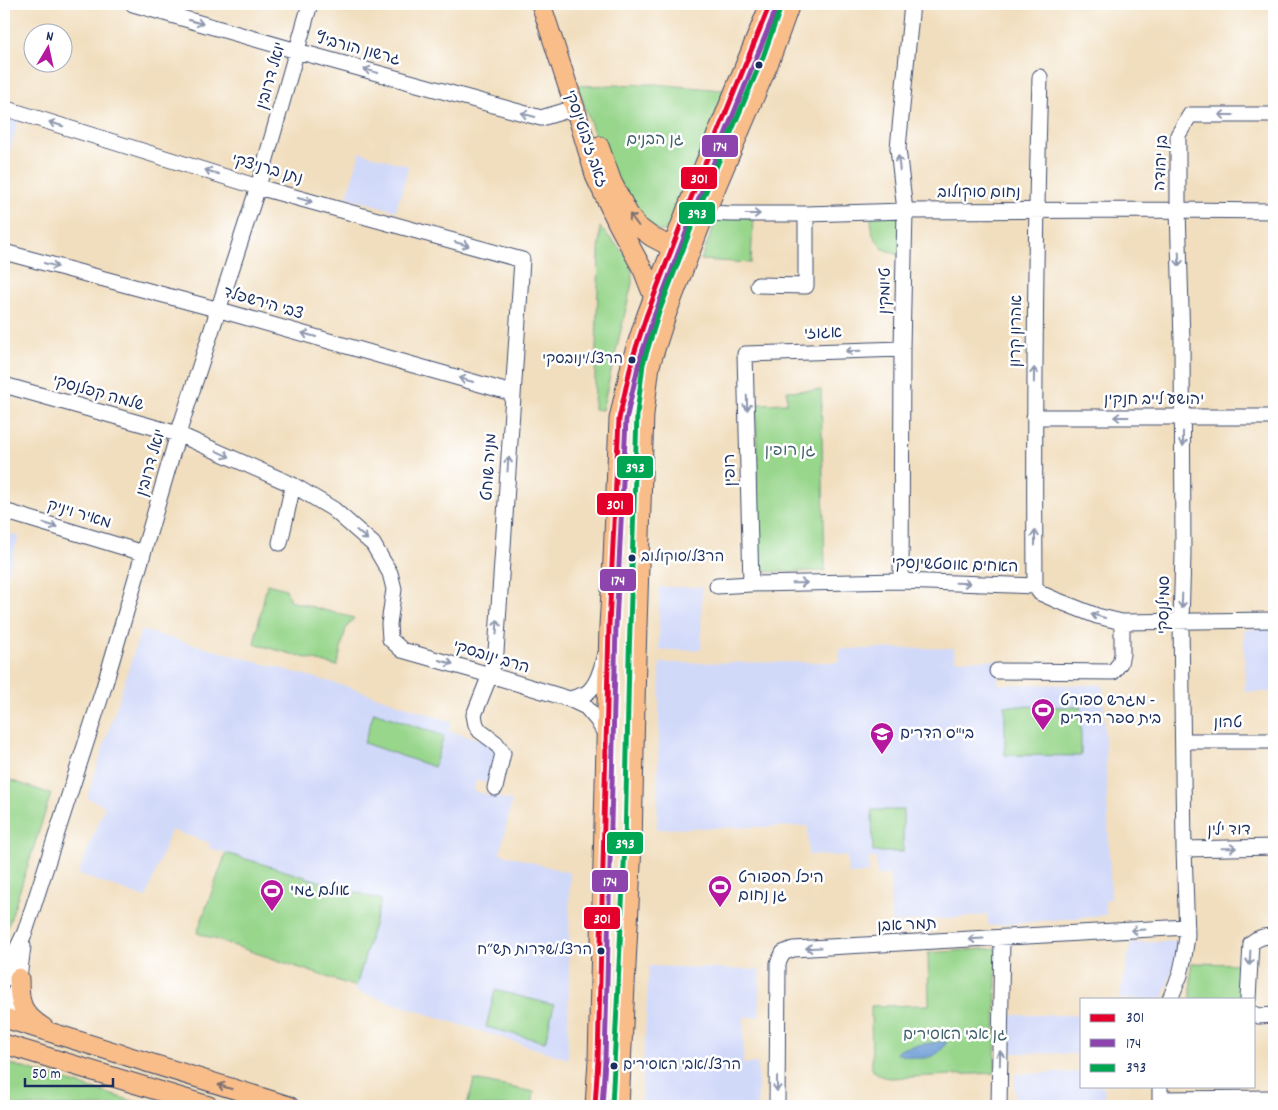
<svg xmlns="http://www.w3.org/2000/svg" width="1278" height="1110" font-family="Dekko,'Playpen Sans Hebrew',sans-serif">
  <style>
    .built { fill: #d1d9f9 }
    .green { fill: #98d68c; stroke: #5a8275 }
    .water { fill: #6d9dd6; stroke: #44669a }
    .lines { fill: none; stroke-linecap: round; stroke-linejoin: round }
    .minor-casing { stroke: #3b496c; stroke-width: 17 }
    .major-casing { stroke: #3b496c; stroke-width: 21 }
    .minor { stroke: #fff; stroke-width: 15 }
    .major { stroke: #f8bd89; stroke-width: 19 }
    .bus-1-casing { stroke: #fff; stroke-width: 9 }
    .bus-2-casing { stroke: #fff; stroke-width: 9 }
    .bus-3-casing { stroke: #fff; stroke-width: 9 }
    .bus-1 { stroke: #e4002b; stroke-width: 5 }
    .bus-2 { stroke: #8e44ad; stroke-width: 5 }
    .bus-3 { stroke: #00a651; stroke-width: 5 }
    .oneway { stroke: #8d97ae }
    .oneway2 { stroke: #7e6f71 }
    .bus-dot { fill: #1b2f5e; stroke: #fff; stroke-width: 2 }
    .labels { text-anchor: middle; dominant-baseline: central; stroke-width: 5; stroke-linejoin: round; paint-order: stroke }
    .bus-label { font-size: 15px; fill: #1b2f5e; stroke: #fff; text-anchor: end }
    .street-label { font-size: 16px; fill: #1b2f5e; stroke: #fff }
    .park-label { font-size: 16px; fill: #40616c; stroke: #fff }
    .poi-label { font-size: 16px; fill: #1b2f5e; stroke: #fff; text-anchor: start }
    .line-badge { stroke: #fff; stroke-width: 2 }
    .badge-label { font-size: 14px; text-anchor: middle; font-weight: bold; fill: #fff }
  </style>
  <rect width="100%" height="100%" fill="#fff"/>
  <filter id="ink" filterUnits="userSpaceOnUse"><feTurbulence type="fractalNoise" baseFrequency=".02" numOctaves="2"/><feDisplacementMap in="SourceGraphic" scale="10" xChannelSelector="R" yChannelSelector="G"/><feConvolveMatrix kernelMatrix="1 2 1 2 8 2 1 2 1" color-interpolation-filters="sRGB"/></filter>
  <filter id="wash" filterUnits="userSpaceOnUse"><feTurbulence type="fractalNoise" baseFrequency=".0096" numOctaves="4" result="noise"/><feDisplacementMap in="SourceGraphic" scale="20" xChannelSelector="R" yChannelSelector="G"/><feGaussianBlur stdDeviation="1.12" result="paint"/><feColorMatrix in="noise" values="0 0 0 0 0 0 0 0 0 0 0 0 0 0 0 0 0 1.4 0 .05"/><feComposite in="paint" operator="in"/></filter>
  <g filter="url(#wash)">
    <rect width="100%" height="100%" fill="#f1debe"/>
    <path class="built" d="M4,115L19,119L4,171Z
      M360,152L409,166L396,211L347,197Z
      M4,532L19,536L7,576L4,575Z
      M659,587H702L701,650H659Z
      M1244,629H1274V692H1245Z
      M141,630L349,687L452,722L449,731L488,742L496,752L492,777L487,783L476,780L474,791L512,801L500,853L570,873L568,1059L355,991L380,900L209,848L210,843L171,830L146,898L78,874L105,806L87,798Z
      M954,648L955,660H997L998,684L1103,685L1111,899L1105,900L1106,915L989,926L987,915L891,923L890,875H877L876,858H869V873L848,874L847,856L808,855V826L657,829L660,663L840,662L839,649Z
      M1176,941V958L1163,999H1119L1131,943Z
      M649,966L760,970L759,1017H744L743,1064L758,1063V1106H641Z
      M1011,1015H1082V1054L1011,1053Z
      M1082,1072V1086H1104L1105,1106H1015V1074Z"/>
    <path class="green" d="M654,84L734,91L681,226C662,234 656,231 637,226L607,168L577,86Z
      M905,211L904,257L883,249L873,235L870,212Z
      M717,217H753L751,263L701,260Z
      M600,227L632,262V283L602,410L594,409Z
      M821,390L825,571L759,572L756,404L787,403V391Z
      M267,584L286,589L290,601L354,618L346,628L337,666L254,644Z
      M1005,706L1081,707V756L1005,755Z
      M374,712L444,736L434,767L364,743Z
      M4,778L51,794L4,939Z
      M872,810H903V852H873Z
      M226,853L381,900L356,987L197,933Z
      M996,948L995,1073L890,1078L884,1077L872,1070L871,1006L929,1005L928,953Z
      M1191,963L1243,964L1242,999H1191Z
      M495,990L554,1005L545,1042L486,1027Z
      M4,1062L149,1106H4Z
      M474,1080L534,1092L532,1106H467Z"/>
    <path class="water" d="M947,1041C937,1063 915,1060 896,1053C903,1045 935,1043 947,1041Z"/>
  </g>
  <g filter="url(#ink)">
    <g class="lines">
      <g class="minor-casing">
        <path id="minor" d="M133,4L297,51L541,118L575,108
          M4,108L258,187L522,260L496,652L490,675L474,715L476,725L480,731L496,743L503,753L495,788
          M697,208L705,213L731,214H806L905,211L1178,210L1274,211
          M4,252L227,312L512,393
          M758,285L806,286V214
          M4,385L178,434L293,485L333,509L373,544L390,573L394,589L389,624L390,639L402,650L490,675L569,699L586,707L597,720L607,737
          M1034,417H1274
          M4,511L143,553
          M280,543L293,485
          M901,581L902,349L905,211L898,148L912,4
          M751,584L745,354L902,349
          M717,586L751,584L901,581L1035,586L1040,593L1056,600L1097,616L1122,622L1274,620
          M1035,586C1034,416 1035,247 1040,77
          M997,671L1113,672L1120,663L1122,654V622
          M569,699C574,698 580,696 585,694C596,688 602,669 604,657
          M1183,741H1274
          M1184,849L1274,847
          M4,979L7,970L25,932L104,687L178,434L258,187L310,4
          M1170,999L1180,975L1184,957L1187,936L1184,849L1181,622L1183,555L1182,340L1178,210V135L1190,115H1274
          M1248,999L1251,943C1259,937 1264,936 1274,936
          M1254,1014L1259,1016L1274,1015
          M4,1023L7,1019L19,978L23,946
          M1160,1099L1274,1098
          M777,1106L778,963L783,953L793,949L1187,927
          M999,1106L1002,938
          M1160,1106V1086"/>
      </g>
      <g class="major-casing">
        <path id="major" d="M541,4L575,108L596,178L618,224L643,270L654,298
          M599,146L612,182L628,213L637,226L652,237L673,248L680,256
          M19,978C19,1004 21,1013 44,1028
          M4,1018L289,1106
          M4,1044L209,1106
          M595,1106L598,1060L609,626L613,559L619,419L632,360L646,317L691,198L770,4
          M619,1106L632,845L636,657L644,414L650,365L666,315L705,213L770,60L790,4"/>
      </g>
      <use href="#minor" class="minor"/>
      <use href="#major" class="major"/>
      <g class="bus-1-casing">
        <path id="bus-1" d="M595,1106L598,1060L609,626L619,419L632,360L646,317L691,198L770,4"/>
      </g>
      <g class="bus-2-casing">
        <path id="bus-2" d="M602,1106L605,1060L616,626L626,420L639,362L653,319L698,201L777,7"/>
      </g>
      <g class="bus-3-casing">
        <path id="bus-3" d="M612,1106L625,845L629,657L637,414L643,364L659,312L698,210L763,57L782,4"/>
      </g>
      <use href="#bus-1" class="bus-1"/>
      <use href="#bus-2" class="bus-2"/>
      <use href="#bus-3" class="bus-3"/>
    </g>
    <defs><path id="oneway-shaft" d="M-6 0H5M1.5-3L5.5 0L1.5 3" fill="none" stroke-width="1.6" stroke-linecap="round" stroke-linejoin="round" transform="scale(1.25)"/></defs>
    <g class="oneway">
      <use href="#oneway-shaft" transform="translate(196 22) rotate(16)"/>
      <use href="#oneway-shaft" transform="translate(371 71) rotate(-165)"/>
      <use href="#oneway-shaft" transform="translate(528 115) rotate(-165)"/>
      <use href="#oneway-shaft" transform="translate(1226 115) rotate(180)"/>
      <use href="#oneway-shaft" transform="translate(56 124) rotate(-163)"/>
      <use href="#oneway-shaft" transform="translate(899 163) rotate(-96)"/>
      <use href="#oneway-shaft" transform="translate(212 172) rotate(-163)"/>
      <use href="#oneway-shaft" transform="translate(305 200) rotate(16)"/>
      <use href="#oneway-shaft" transform="translate(753 214)"/>
      <use href="#oneway-shaft" transform="translate(462 244) rotate(16)"/>
      <use href="#oneway-shaft" transform="translate(1179 259) rotate(88)"/>
      <use href="#oneway-shaft" transform="translate(51 265) rotate(15)"/>
      <use href="#oneway-shaft" transform="translate(309 335) rotate(-164)"/>
      <use href="#oneway-shaft" transform="translate(853 351) rotate(178)"/>
      <use href="#oneway-shaft" transform="translate(1034 375) rotate(-89)"/>
      <use href="#oneway-shaft" transform="translate(466 380) rotate(-164)"/>
      <use href="#oneway-shaft" transform="translate(747 403) rotate(88)"/>
      <use href="#oneway-shaft" transform="translate(1121 417) rotate(-180)"/>
      <use href="#oneway-shaft" transform="translate(1183 439) rotate(90)"/>
      <use href="#oneway-shaft" transform="translate(223 454) rotate(24)"/>
      <use href="#oneway-shaft" transform="translate(508 464) rotate(-86)"/>
      <use href="#oneway-shaft" transform="translate(50 525) rotate(17)"/>
      <use href="#oneway-shaft" transform="translate(362 535) rotate(41)"/>
      <use href="#oneway-shaft" transform="translate(1035 538) rotate(-90)"/>
      <use href="#oneway-shaft" transform="translate(800 583) rotate(-1)"/>
      <use href="#oneway-shaft" transform="translate(963 583) rotate(2)"/>
      <use href="#oneway-shaft" transform="translate(1182 601) rotate(92)"/>
      <use href="#oneway-shaft" transform="translate(1098 616) rotate(-164)"/>
      <use href="#oneway-shaft" transform="translate(497 627) rotate(-86)"/>
      <use href="#oneway-shaft" transform="translate(446 662) rotate(16)"/>
      <use href="#oneway-shaft" transform="translate(1229 848) rotate(-1)"/>
      <use href="#oneway-shaft" transform="translate(1138 930) rotate(177)"/>
      <use href="#oneway-shaft" transform="translate(976 939) rotate(177)"/>
      <use href="#oneway-shaft" transform="translate(813 948) rotate(177)"/>
      <use href="#oneway-shaft" transform="translate(1250 958) rotate(93)"/>
      <use href="#oneway-shaft" transform="translate(1000 1058) rotate(-89)"/>
      <use href="#oneway-shaft" transform="translate(777 1084) rotate(90)"/>
    </g>
    <g class="oneway2">
      <use href="#oneway-shaft" transform="translate(634 220) rotate(-127)"/>
      <use href="#oneway-shaft" transform="translate(225 1087) rotate(-163)"/>
    </g>
  </g>
  <defs>
    <g id="stadium-pin" transform="scale(1.25)"><path d="M0 17L-7.5 6A9.5 9.5 0 1 1 7.5 6Z" fill="#b5179e" stroke="#fff"/><path d="M0-5a6.5 5 0 1 0 0 10a6.5 5 0 1 0 0-10ZM-3.5-1.8h7v3.6h-7Z" fill="#fff"/></g>
    <g id="school-pin" transform="scale(1.25)"><path d="M0 17L-7.5 6A9.5 9.5 0 1 1 7.5 6Z" fill="#b5179e" stroke="#fff"/><path d="M0-5L7-2L0 1L-7-2ZM-4 1L0 2.5L4 1V4Q0 6-4 4Z" fill="#fff"/></g>
  </defs>
  <g fill-rule="evenodd">
    <use href="#stadium-pin" x="1043" y="710"/>
    <use href="#school-pin" x="882" y="734"/>
    <use href="#stadium-pin" x="720" y="887"/>
    <use href="#stadium-pin" x="272" y="891"/>
  </g>
  <g class="bus-dot">
    <circle cx="759" cy="65" r="4.5"/>
    <circle cx="632" cy="360" r="4.5"/>
    <circle cx="632" cy="558" r="4.5"/>
    <circle cx="601" cy="951" r="4.5"/>
    <circle cx="614" cy="1066" r="4.5"/>
  </g>
  <g class="labels">
    <g class="bus-label">
      <text x="623" y="360">הרצל/ינובסקי</text>
      <text x="641" y="558" text-anchor="start">הרצל/סוקולוב</text>
      <text x="592" y="951">הרצל/שדרות תש״ח</text>
      <text x="623" y="1066" text-anchor="start">הרצל/אבי האסירים</text>
    </g>
    <g class="street-label">
      <text transform="translate(358 50) rotate(15)">גרשון הורביץ</text>
      <text transform="translate(272 76) rotate(-74)">יואל דרובין</text>
      <text transform="translate(585 139) rotate(71)">זאב ז'בוטינסקי</text>
      <text transform="translate(1162 163) rotate(-87)">בן יהודה</text>
      <text transform="translate(267 170) rotate(16)">נתן ברניצקי</text>
      <text x="979" y="193">נחום סוקולוב</text>
      <text transform="translate(886 291) rotate(-89)">טיומקין</text>
      <text transform="translate(263 304) rotate(16)">צבי הירשפלד</text>
      <text transform="translate(1017 331) rotate(-89)">אהרון קרון</text>
      <text transform="translate(823 334) rotate(-2)">אגוזי</text>
      <text transform="translate(98 394) rotate(16)">שלמה קפלנסקי</text>
      <text x="1154" y="400">יהושע לייב חנקין</text>
      <text transform="translate(152 463) rotate(-74)">יואל דרובין</text>
      <text transform="translate(490 467) rotate(-86)">מניה שוחט</text>
      <text transform="translate(731 470) rotate(-92)">רופין</text>
      <text transform="translate(79 515) rotate(17)">מאיר ויניק</text>
      <text transform="translate(955 566) rotate(2)">האחים אוסטשינסקי</text>
      <text transform="translate(1165 605) rotate(-89)">סמילנסקי</text>
      <text transform="translate(491 658) rotate(17)">הרב ינובסקי</text>
      <text x="1228" y="723">טהון</text>
      <text transform="translate(1229 831) rotate(-1)">דוד ילין</text>
      <text transform="translate(907 926) rotate(-3)">תמר אבן</text>
    </g>
    <g class="park-label">
      <text x="655" y="140">גן הבנים</text>
      <text x="790" y="451">גן רופין</text>
      <text x="955" y="1035">גן אבי האסירים</text>
    </g>
    <g class="poi-label">
      <text x="1060" y="701">מגרש ספורט -<tspan x="1060" dy="18">בית ספר הדרים</tspan></text>
      <text x="900" y="734">בי"ס הדרים</text>
      <text x="738" y="878">היכל הספורט<tspan x="738" dy="18">גן נחום</tspan></text>
      <text x="290" y="891">אולם גמי</text>
    </g>
  </g>
  <g class="line-badge">
    <rect x="701" y="134" width="38" height="24" rx="5" fill="#8e44ad"/>
    <rect x="680" y="166" width="38" height="24" rx="5" fill="#e4002b"/>
    <rect x="678" y="201" width="38" height="24" rx="5" fill="#00a651"/>
    <rect x="616" y="455" width="38" height="24" rx="5" fill="#00a651"/>
    <rect x="596" y="492" width="38" height="24" rx="5" fill="#e4002b"/>
    <rect x="599" y="568" width="38" height="24" rx="5" fill="#8e44ad"/>
    <rect x="606" y="831" width="38" height="24" rx="5" fill="#00a651"/>
    <rect x="591" y="869" width="38" height="24" rx="5" fill="#8e44ad"/>
    <rect x="583" y="906" width="38" height="24" rx="5" fill="#e4002b"/>
  </g>
  <g class="badge-label">
    <text x="720" y="151">174</text>
    <text x="699" y="183">301</text>
    <text x="697" y="218">393</text>
    <text x="635" y="472">393</text>
    <text x="615" y="509">301</text>
    <text x="618" y="585">174</text>
    <text x="625" y="848">393</text>
    <text x="610" y="886">174</text>
    <text x="602" y="923">301</text>
  </g>
  <rect width="1278" height="1110" fill="none" stroke="#fff" stroke-width="20"/>
  <rect x="1080" y="998" width="175" height="90" fill="#ffffff" stroke="#a4acbf"/>
  <rect x="1090" y="1014" width="25" height="8" fill="#e4002b" stroke="#a4acbf"/>
  <text x="1126" y="1022" font-size="15" fill="#1b2f5e">301</text>
  <rect x="1090" y="1039" width="25" height="8" fill="#8e44ad" stroke="#a4acbf"/>
  <text x="1126" y="1048" font-size="15" fill="#1b2f5e">174</text>
  <rect x="1090" y="1064" width="25" height="8" fill="#00a651" stroke="#a4acbf"/>
  <text x="1126" y="1072" font-size="15" fill="#1b2f5e">393</text>
  <g transform="translate(48 48) rotate(9)"><circle r="24" fill="#ffffff" stroke="#a4acbf"/>
  <path d="M0-4L9 19L0 12L-9 19Z" fill="#b5179e"/>
  <text y="-8" font-size="14" font-weight="bold" text-anchor="middle" fill="#1b2f5e">N</text>
  </g>
  <path d="M25 1078v8h88v-8" fill="none" stroke="#1b2f5e" stroke-width="2.5"/>
  <text x="32" y="1078" font-size="15" fill="#1b2f5e" stroke="#ffffff" stroke-width="4" paint-order="stroke">50 m</text>
</svg>
